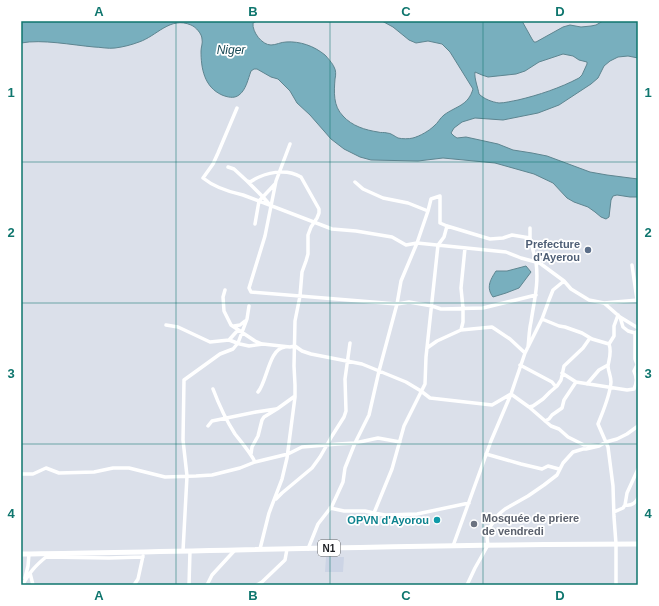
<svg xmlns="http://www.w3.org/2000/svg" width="659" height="606" font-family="Helvetica,sans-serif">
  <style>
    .built { fill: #ccd4e5 }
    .water { fill: #78afbe; stroke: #5e8590; fill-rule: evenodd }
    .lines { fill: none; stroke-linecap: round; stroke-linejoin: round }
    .minor { stroke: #fff; stroke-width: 3.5 }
    .primary { stroke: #fff; stroke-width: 5 }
    .grid { fill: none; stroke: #0f766e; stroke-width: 1; stroke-opacity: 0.55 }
    .service-dot { fill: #5c6f8a; stroke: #fff; stroke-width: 1.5 }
    .culture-dot { fill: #0f9aa8; stroke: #fff; stroke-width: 1.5 }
    .worship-dot { fill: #6b7280; stroke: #fff; stroke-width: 1.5 }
    .labels { text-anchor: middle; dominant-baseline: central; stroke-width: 3.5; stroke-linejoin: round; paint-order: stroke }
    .shield { fill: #fff; stroke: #636467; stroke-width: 1 }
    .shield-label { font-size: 10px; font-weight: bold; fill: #202226 }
    .service-label { font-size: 11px; font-weight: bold; fill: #4e5e75; stroke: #fff; text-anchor: end }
    .worship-label { font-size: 11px; font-weight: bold; fill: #5b616d; stroke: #fff; text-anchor: start }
    .culture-label { font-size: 11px; font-weight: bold; fill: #0d838f; stroke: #fff; text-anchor: end }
    .water-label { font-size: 12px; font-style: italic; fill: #194a56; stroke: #fff }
    .neatline { fill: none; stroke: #0f766e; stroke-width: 1.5 }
    .grid-label { font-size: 13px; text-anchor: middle; font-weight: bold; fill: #0f766e }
  </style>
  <rect width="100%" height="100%" fill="#dbe0ea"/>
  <path class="built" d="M326,557H344L343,572H325Z"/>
  <path class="water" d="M21,21H257L253,23C252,32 262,45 271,45C276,45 281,42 286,42C300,41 314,46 325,55C327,57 333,64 334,67C336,70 336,75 335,79C334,92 333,106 343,116C352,126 365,130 378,132C381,133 384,132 387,133C391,133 394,136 398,138C402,139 409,139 413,138C420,136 429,131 434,126C438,123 440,118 444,115C456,106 468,106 473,89L450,52L442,44L428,41L416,43L409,40L393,27L382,21H522L532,39L534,42H536L563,27L570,25L581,27L591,26L596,25L603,21H638V58L628,56L618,57L610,61L604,66L598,78L591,84L559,105L538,113L503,120L475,118L462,122L454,128L451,133L454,136L457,138L466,137L498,144L513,150L532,153L547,156L590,172L607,175L638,179V197H630L617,195L613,196L611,200L609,217L606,219L601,217L595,212L588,207L574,202L567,198L553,183L534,174L495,163L443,158L418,161L371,160L360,157L344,149L331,139L310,115L297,103L290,91L278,79L271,77L257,69H254L251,71C248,79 246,90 239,95C234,99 227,97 222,95C204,87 201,68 201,51C201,47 203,43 202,39C202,34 196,27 191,25C170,16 157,36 139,42C131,45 123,47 115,48C108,49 100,47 94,47C72,45 42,39 21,43ZM563,54L573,56L579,60L587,62V64L582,75L579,78C560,88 539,95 518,100C512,101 505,103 499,103C492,102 484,99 479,94C478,88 474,78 475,72L482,75L488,77L516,74L525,71L539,62Z
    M526,266L531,272L519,288L506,293L493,297C486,288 490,280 496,271H507Z"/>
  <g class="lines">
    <path class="minor" d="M237,108L218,153L213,164L203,178C214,187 229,192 243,195L332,229L356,231L392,237L406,245L417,243L506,252L521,258L536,262C539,284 534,301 531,322C529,330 529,339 528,347
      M290,144L276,181L265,236L249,288L251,292L397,304L409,302L432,306L441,309L483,308L536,295
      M228,167L234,169L247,181L250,182C265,172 286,168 301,177L319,209V213L317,218L311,227L308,235V254L306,261L302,272L300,296L295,321L294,366L295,385V397L287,458L282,479L269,513L260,549
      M247,181L263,197L270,205
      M355,182L363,189L383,198L408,203L428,211L431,199L440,196V223L447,226L490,239L503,238L512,235L530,238
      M255,224L259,201L275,184
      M530,228V238L536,262L541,264L564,281L571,289L589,300L604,303L620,317L623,327L628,331L635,333L638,331
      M632,265L637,300
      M225,290L223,297L224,311L231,325L255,341L262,344
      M604,303L638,300
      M620,317L638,328
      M542,319L559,326L565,327L582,333L592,339L609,344L614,336V326L618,315
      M166,325L178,327L210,342L229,340L240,344L249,346L263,344L290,347L295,346L302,351L311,354L362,364L406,382L421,391L430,398L492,405L511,394L529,407L551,426L559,429L568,437L584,445H590L599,446
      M234,326L240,325L245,321
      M461,330L463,322V308L461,288L465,248
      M635,333V359L638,367
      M229,340L238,330
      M609,344C612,352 609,359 608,366C608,371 611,376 611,382C610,396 603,411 598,424L608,447L613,486L614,517L616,544V585
      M427,348L437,341L461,330L492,327L510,339L525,353
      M520,365L552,382L556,387
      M562,373L576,382L627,390L634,389C637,382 637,378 634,371L637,365
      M587,384L599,370L608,365
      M213,389C219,405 226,420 235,434C242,443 250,452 255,462
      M258,392C267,382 269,348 285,347
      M529,407L533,406L543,399L550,392L557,386L561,380L564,366L583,348L590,338
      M545,421L549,419L552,415L562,408L564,400L576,382
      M208,426L212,421L256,412L276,409
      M251,454L252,447L258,436L262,420L264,417L277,409L295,396
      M486,454L521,464L542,469L548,466L559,469
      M21,474H33L46,468L59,473L94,472L113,468H129L165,477L196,476L212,475L240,468L255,462L288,454L302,447L338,444L355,443L378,438L400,442
      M276,499L282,493L312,468L320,457L332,436L344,417L346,411L345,379L350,343
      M625,505C631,506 635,504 638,498
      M330,508L344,511H365L374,513L392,469L404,426L425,384L426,357L438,245L444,237L447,226
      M614,512L623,508L625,505L627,493L638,469
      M374,513L385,515L417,514L469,503
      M453,546L491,441L511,394L525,353L542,319L549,300L553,290L564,281
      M308,549L318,524L332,506L343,482L345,468L355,443L369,415L379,371L397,304L401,281L417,243L428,211
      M183,551L187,476L183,440L184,380L220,354L233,349L238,343L247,319L249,306
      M30,573L33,585
      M25,578L28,566L29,554
      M23,584C30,572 35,566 46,557L109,558L143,557
      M134,585L138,579L143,556
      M189,585L190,551
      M207,585L212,575L235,550
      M257,585L262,582L285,560L287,549
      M467,585L475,568L488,545L487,538L490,527L499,514L505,509L528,496L544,485L557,475L563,463L573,452L583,449H586L599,446L606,442L617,439L627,434L638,426"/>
    <path class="primary" d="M21,554C227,551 432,544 638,544"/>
  </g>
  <path class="grid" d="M176,21V585M330,21V585M483,21V585M21,162H638M21,303H638M21,444H638"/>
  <circle class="service-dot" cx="588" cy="250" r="4"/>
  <circle class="culture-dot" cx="437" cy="520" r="4"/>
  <circle class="worship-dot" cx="474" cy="524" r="4"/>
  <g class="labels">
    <rect class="shield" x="318" y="540" width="22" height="16" rx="3"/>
    <g class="shield-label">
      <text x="329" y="548">N1</text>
    </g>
    <g class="service-label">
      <text x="580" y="244">Prefecture<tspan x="580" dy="13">d'Ayerou</tspan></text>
    </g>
    <g class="worship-label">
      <text x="482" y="518">Mosquée de priere<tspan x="482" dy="13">de vendredi</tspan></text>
    </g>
    <g class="culture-label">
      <text x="429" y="520">OPVN d'Ayorou</text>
    </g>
    <g class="water-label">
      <text x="231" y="50">Niger</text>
    </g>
  </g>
  <rect width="659" height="606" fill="none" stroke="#ffffff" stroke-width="44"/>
  <rect x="22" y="22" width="615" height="562" class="neatline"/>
  <g class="grid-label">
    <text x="99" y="16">A</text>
    <text x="253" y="16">B</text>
    <text x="406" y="16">C</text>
    <text x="560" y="16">D</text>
    <text x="11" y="97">1</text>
    <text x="648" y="97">1</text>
    <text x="11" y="237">2</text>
    <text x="648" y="237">2</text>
    <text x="11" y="378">3</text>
    <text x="648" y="378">3</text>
    <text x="11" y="518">4</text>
    <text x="648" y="518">4</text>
    <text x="99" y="600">A</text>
    <text x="253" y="600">B</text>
    <text x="406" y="600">C</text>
    <text x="560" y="600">D</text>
  </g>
</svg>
